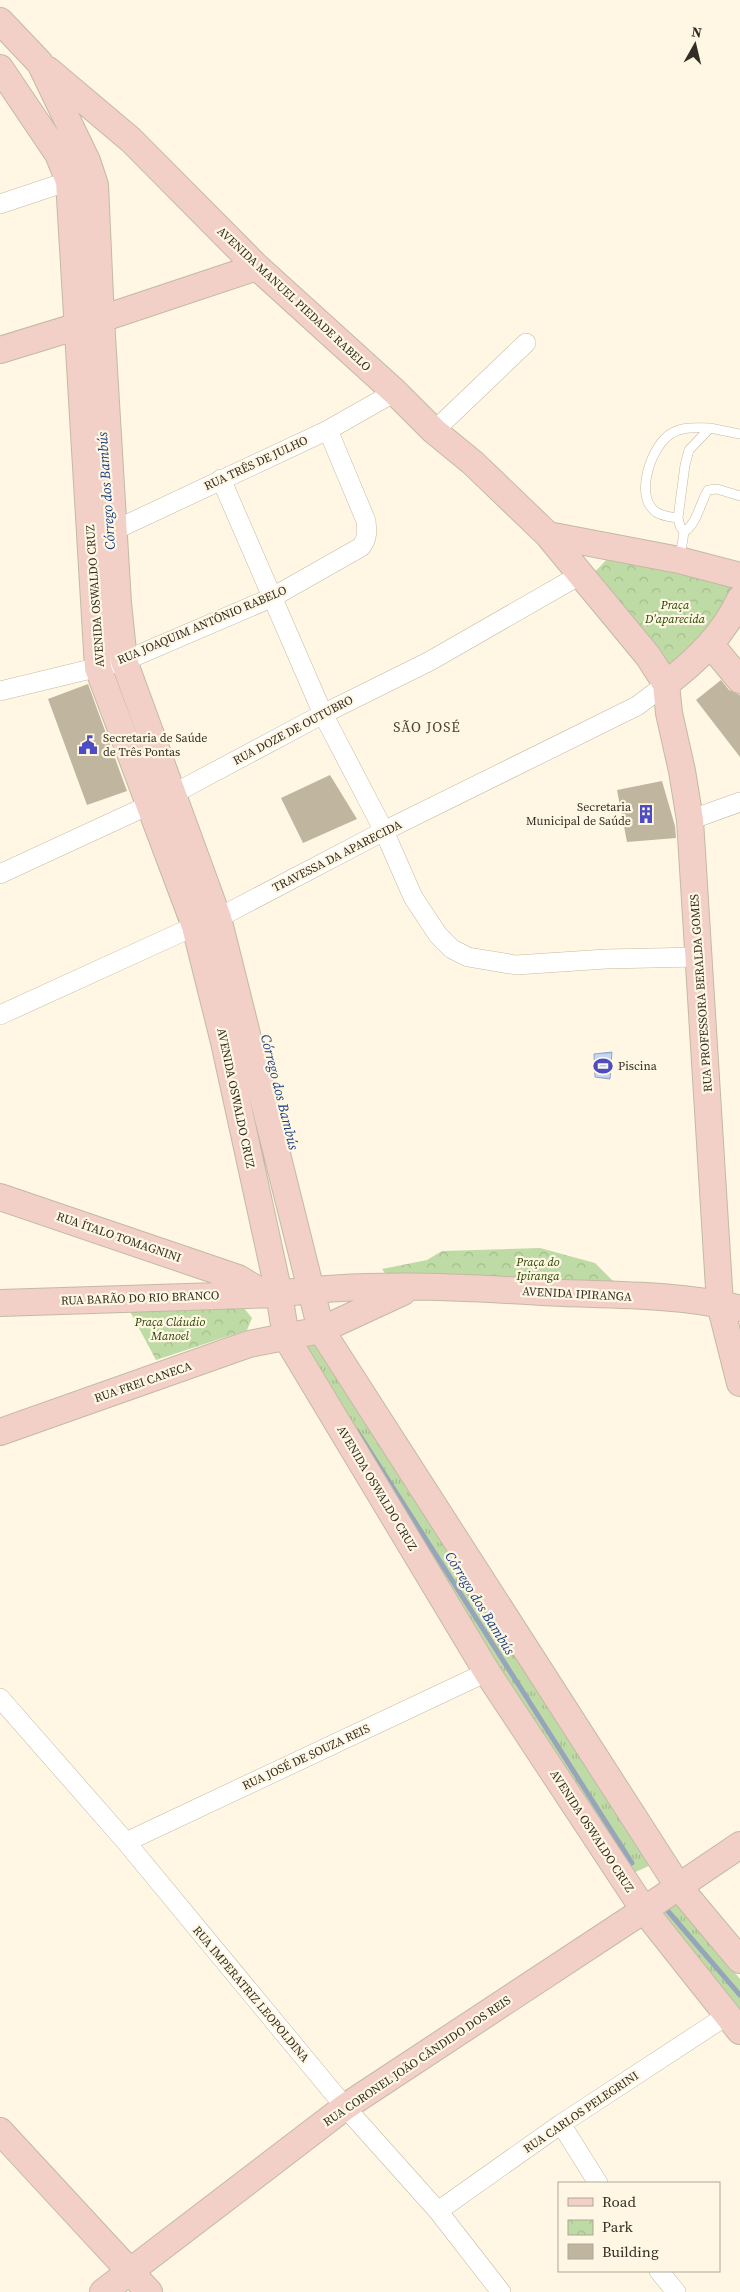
<svg xmlns="http://www.w3.org/2000/svg" width="740" height="2292" font-family="'Source Serif 4',serif">
  <style>
    .grass { fill: url(#grass-tufts) }
    .park { fill: url(#park-crowns) }
    .water { fill: url(#water-rules); stroke: #97a5bb }
    .lines { fill: none; stroke-linecap: round; stroke-linejoin: round }
    .stream { stroke: #97a5bb; stroke-width: 5 }
    .building { fill: #c0b69f }
    .lane-casing { stroke: #c3baa2; stroke-width: 10 }
    .street-casing { stroke: #c3baa2; stroke-width: 20 }
    .secondary-casing { stroke: #c3baa2; stroke-width: 28 }
    .lane { stroke: #fff; stroke-width: 9 }
    .street { stroke: #fff; stroke-width: 19 }
    .secondary { stroke: #f2d0c8; stroke-width: 26 }
    .labels { text-anchor: middle; dominant-baseline: central; stroke-width: 4.5; stroke-linejoin: round; paint-order: stroke }
    .street-label { font-size: 12px; fill: #322e25; stroke: #fff7e3 }
    .park-label { font-size: 12px; font-style: italic; fill: #294501; stroke: #fff7e3 }
    .poi-label { font-size: 12px; fill: #322e25; stroke: #fff7e3; text-anchor: start }
    .water-label { font-size: 14px; font-style: italic; fill: #153d7f; stroke: #fff7e3 }
    .neighbourhood-label { font-size: 14px; letter-spacing: 1px; fill: #4b432e; stroke: #fff7e3 }
  </style>
  <defs>
    <pattern id="grass-tufts" width="24" height="20" patternUnits="userSpaceOnUse" patternTransform="scale(1.25)"><rect width="24" height="20" fill="#bedba5"/><path d="M3 7l-1-3M5 7V3M7 7l1-3M15 17l-1-3M17 17v-4M19 17l1-3" fill="none" stroke="#a4bc8e"/></pattern>
    <pattern id="park-crowns" width="20" height="18" patternUnits="userSpaceOnUse" patternTransform="scale(1.25)"><rect width="20" height="18" fill="#bedba5"/><path d="M2 6a3 3 0 1 1 6 0M12 15a3 3 0 1 1 6 0" fill="none" stroke="#a4bc8e"/></pattern>
    <pattern id="water-rules" width="6" height="5" patternUnits="userSpaceOnUse" patternTransform="scale(1.25)"><rect width="6" height="5" fill="#c2d8fb"/><path d="M0 2.5h6" fill="none" stroke="#a7bad7"/></pattern>
  </defs>
  <rect width="100%" height="100%" fill="#fff7e3"/>
  <path class="grass" d="M318,1341L651,1865L631,1874L299,1352Z
    M674,1899L740,1979V2013L653,1911Z"/>
  <path class="park" d="M612,554L740,582L730,608L667,675L590,577Z
    M540,1248L595,1263L627,1295L387,1276L382,1269L427,1260L442,1251Z
    M239,1302L252,1318L247,1330L156,1360L126,1304Z"/>
  <path class="water" d="M612,1052L610,1079L595,1077L594,1054Z"/>
  <g class="lines">
    <path class="stream" d="M357,1431L632,1863
      M667,1910L740,1995"/>
  </g>
  <path class="building" d="M721,680L729,690L740,695V757L696,700Z
    M88,684L127,791L87,805L48,699Z
    M330,775L357,819L303,843L281,798Z
    M662,781L675,826L676,838L627,842L617,790Z"/>
  <g class="lines">
    <g class="lane-casing">
      <path id="lane" d="M678,518C671,517 661,516 656,512C633,496 652,444 672,433C684,426 696,428 710,428
        M684,532C697,524 700,503 708,490L717,489L740,496
        M680,558L684,532L680,526L678,518L685,465L689,450L710,428L740,434"/>
    </g>
    <g class="street-casing">
      <path id="street" d="M0,204L69,181
        M434,431L526,343
        M221,479L323,714L384,831L413,897L438,935L452,949L468,957L516,965L606,959L698,957
        M115,530L328,430L395,392
        M0,691L124,661L271,598L361,547C368,538 367,531 366,521L328,430
        M690,820L740,802
        M0,874L173,794L323,714L430,661L580,575
        M0,1015L195,926L218,918L384,831L637,706L666,684
        M0,1698L126,1842L345,2107L438,2211L501,2292
        M126,1842L487,1672
        M561,2124L598,2183
        M438,2211L561,2124L726,2016
        M659,2271L676,2292"/>
    </g>
    <g class="secondary-casing">
      <path id="secondary" d="M0,21L40,63L87,161L95,185L101,319L118,603L124,661L218,918L321,1330L678,1886L740,1960
        M0,68L58,154L69,181L98,668L195,926L224,1042L279,1294L286,1337L487,1672L644,1910L740,2031
        M48,70L131,140L257,267L395,392L434,431L473,463L548,535L648,656L666,684L669,713L682,771L690,820L720,1304L740,1383
        M0,350L101,319L257,267
        M548,535L679,560L740,576
        M711,645L740,680
        M666,684C697,660 723,635 740,599
        M0,1197L238,1278L265,1294
        M0,1303L279,1294C373,1281 469,1288 563,1293C619,1295 683,1295 737,1308
        M0,1432L249,1344L321,1330L403,1292
        M0,2131L149,2292
        M103,2292L345,2107L644,1910L740,1845"/>
    </g>
    <use href="#lane" class="lane"/>
    <use href="#street" class="street"/>
    <use href="#secondary" class="secondary"/>
  </g>
  <defs>
    <g id="civic-bare" transform="scale(1.5)"><path d="M-.6-6.5H3V-4.5H.6V-3L4-1V1h2V6H-6V1h2V-1L-.6-3ZM-1.2 2.5V6h2.4V2.5Z" fill="#4e4cc2" stroke="#fff7e3" stroke-width="2.5" paint-order="stroke"/></g>
    <g id="building-bare" transform="scale(1.5)"><path d="M-4-6H4V6H1V3H-1V6H-4ZM-2.5-4.3h1.7v1.8h-1.7ZM.8-4.3h1.7v1.8H.8ZM-2.5-1h1.7V.8h-1.7ZM.8-1h1.7V.8H.8Z" fill="#4e4cc2" stroke="#fff7e3" stroke-width="2.5" paint-order="stroke"/></g>
    <g id="stadium-bare" transform="scale(1.5)"><path d="M0-5a6.5 5 0 1 0 0 10a6.5 5 0 1 0 0-10ZM-3.5-1.8h7v3.6h-7Z" fill="#4e4cc2" stroke="#fff7e3" stroke-width="2.5" paint-order="stroke"/></g>
  </defs>
  <g fill-rule="evenodd">
    <use href="#civic-bare" x="88" y="745"/>
    <use href="#building-bare" x="646" y="814"/>
    <use href="#stadium-bare" x="603" y="1066"/>
  </g>
  <g class="labels">
    <g class="street-label">
      <text transform="translate(294 299) rotate(43)">AVENIDA MANUEL PIEDADE RABELO</text>
      <text transform="translate(256 463) rotate(-25)">RUA TRÊS DE JULHO</text>
      <text transform="translate(95 596) rotate(-94)">AVENIDA OSWALDO CRUZ</text>
      <text transform="translate(202 625) rotate(-23)">RUA JOAQUIM ANTÔNIO RABELO</text>
      <text transform="translate(293 730) rotate(-28)">RUA DOZE DE OUTUBRO</text>
      <text transform="translate(337 856) rotate(-27)">TRAVESSA DA APARECIDA</text>
      <text transform="translate(701 993) rotate(-94)">RUA PROFESSORA BERALDA GOMES</text>
      <text transform="translate(236 1098) rotate(78)">AVENIDA OSWALDO CRUZ</text>
      <text transform="translate(119 1237) rotate(19)">RUA ÍTALO TOMAGNINI</text>
      <text transform="translate(577 1294) rotate(3)">AVENIDA IPIRANGA</text>
      <text transform="translate(140 1298) rotate(-2)">RUA BARÃO DO RIO BRANCO</text>
      <text transform="translate(143 1382) rotate(-19)">RUA FREI CANECA</text>
      <text transform="translate(377 1488) rotate(59)">AVENIDA OSWALDO CRUZ</text>
      <text transform="translate(306 1757) rotate(-25)">RUA JOSÉ DE SOUZA REIS</text>
      <text transform="translate(592 1831) rotate(57)">AVENIDA OSWALDO CRUZ</text>
      <text transform="translate(251 1994) rotate(50)">RUA IMPERATRIZ LEOPOLDINA</text>
      <text transform="translate(417 2061) rotate(-34)">RUA CORONEL JOÃO CÂNDIDO DOS REIS</text>
      <text transform="translate(581 2112) rotate(-34)">RUA CARLOS PELEGRINI</text>
    </g>
    <g class="park-label">
      <text x="675" y="605">Praça<tspan x="675" dy="14">D'aparecida</tspan></text>
      <text x="538" y="1262">Praça do<tspan x="538" dy="14">Ipiranga</tspan></text>
      <text x="170" y="1322">Praça Cláudio<tspan x="170" dy="14">Manoel</tspan></text>
    </g>
    <g class="poi-label">
      <text x="103" y="738">Secretaria de Saúde<tspan x="103" dy="14">de Três Pontas</tspan></text>
      <text x="631" y="807" text-anchor="end">Secretaria<tspan x="631" dy="14">Municipal de Saúde</tspan></text>
      <text x="618" y="1066">Piscina</text>
    </g>
    <g class="water-label">
      <text transform="translate(106 491) rotate(-94)">Córrego dos Bambús</text>
      <text transform="translate(280 1092) rotate(76)">Córrego dos Bambús</text>
      <text transform="translate(480 1603) rotate(58)">Córrego dos Bambús</text>
    </g>
    <g class="neighbourhood-label">
      <text x="427" y="727">SÃO JOSÉ</text>
    </g>
  </g>
  <rect x="558" y="2182" width="162" height="90" fill="#fff7e3" stroke="#ada797"/>
  <rect x="568" y="2198" width="25" height="8" fill="#f2d0c8" stroke="#ada797"/>
  <text x="602" y="2207" font-size="15" fill="#322e25">Road</text>
  <rect x="568" y="2220" width="25" height="15" fill="url(#park-crowns)" stroke="#ada797"/>
  <text x="602" y="2232" font-size="15" fill="#322e25">Park</text>
  <rect x="568" y="2244" width="25" height="15" fill="#c0b69f" stroke="#ada797"/>
  <text x="602" y="2257" font-size="15" fill="#322e25">Building</text>
  <g transform="translate(695 45) rotate(8)" stroke="#fff7e3" stroke-width="4" paint-order="stroke">
  <path d="M0-4L9 19L0 12L-9 19Z" fill="#322e25"/>
  <text y="-8" font-size="14" font-weight="bold" text-anchor="middle" fill="#322e25">N</text>
  </g>
</svg>
